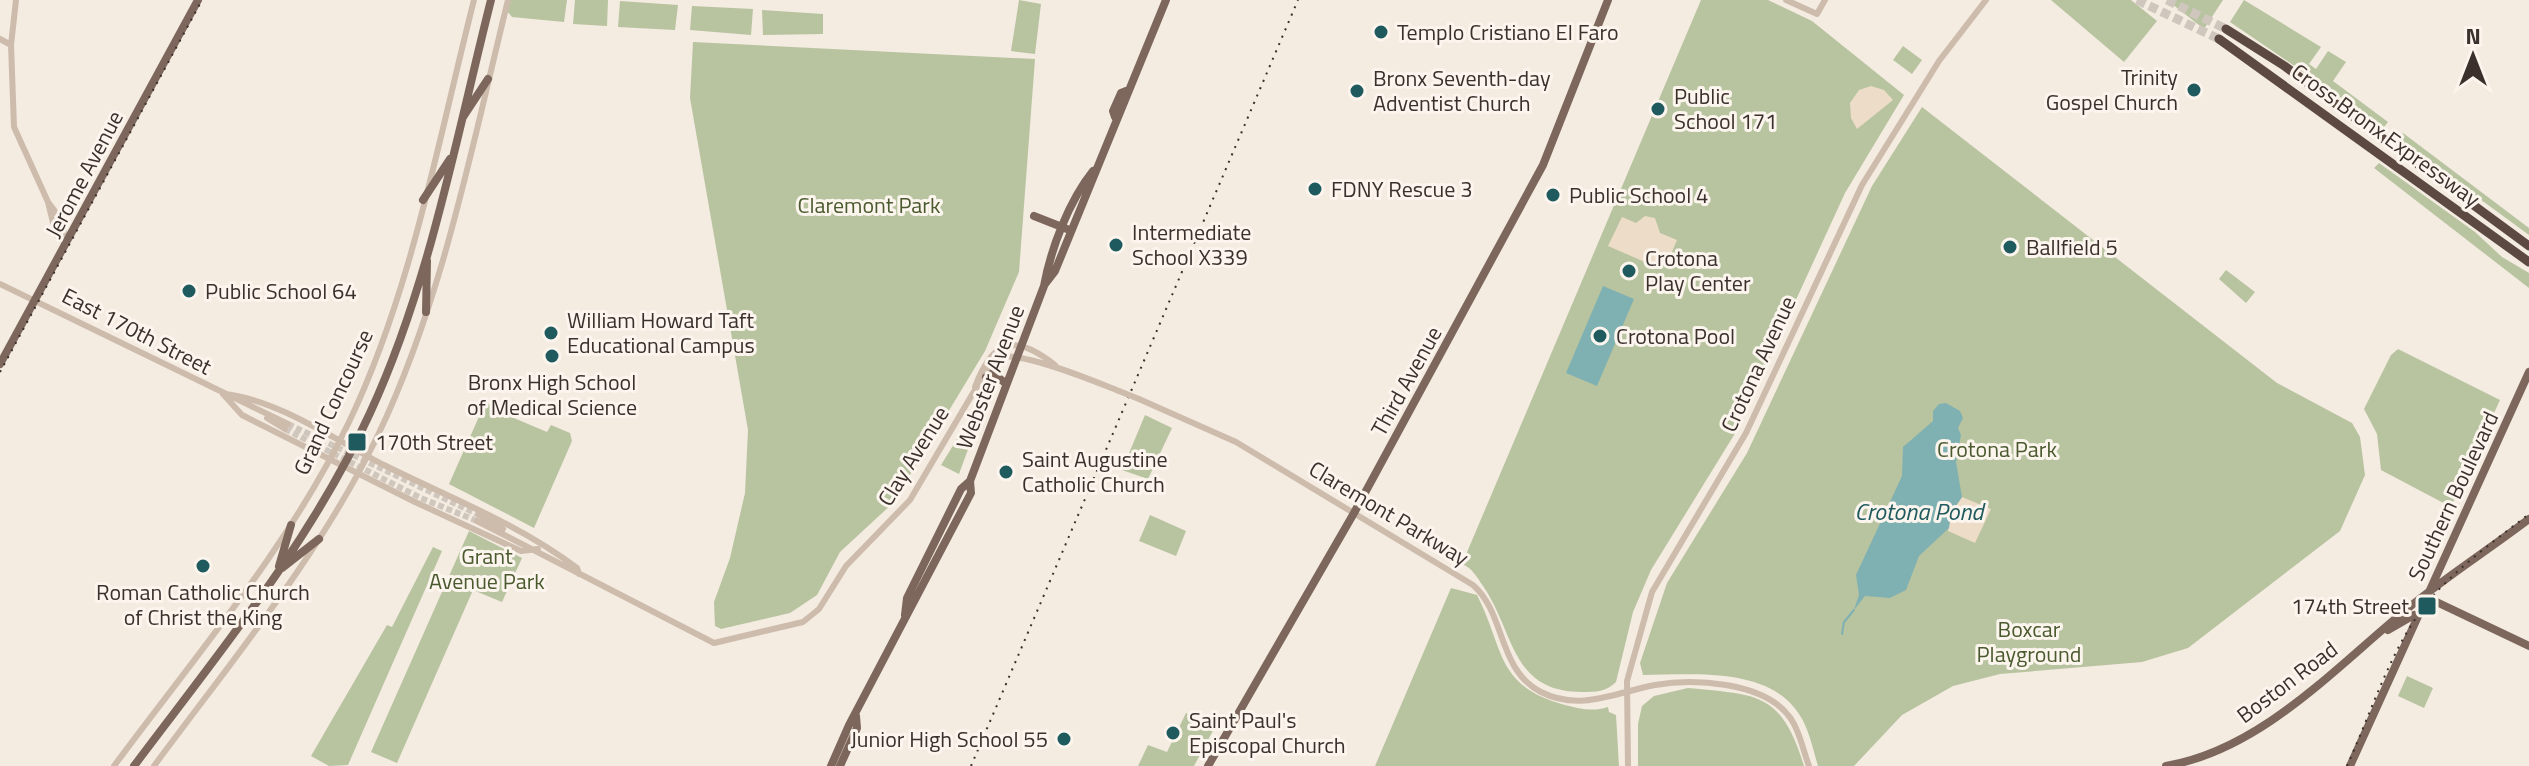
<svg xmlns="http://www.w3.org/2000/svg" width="2529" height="766" font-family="'Titillium Web',sans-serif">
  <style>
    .green { fill: #b8c4a0 }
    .plaza { fill: #ecdcc8 }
    .water { fill: #7fb0b2 }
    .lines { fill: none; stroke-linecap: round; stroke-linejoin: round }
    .stream { stroke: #7fb0b2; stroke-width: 2 }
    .minor-tunnel { stroke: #cfc6bd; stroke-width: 6; stroke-dasharray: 6 3; stroke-linecap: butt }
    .highway-tunnel { stroke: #cfc6bd; stroke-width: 9; stroke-dasharray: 9 4.5; stroke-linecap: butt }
    .minor { stroke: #cdbbac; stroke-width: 6 }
    .major { stroke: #7d675c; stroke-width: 8 }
    .highway { stroke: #5c4a42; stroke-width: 9 }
    .rail { stroke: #3b302b; stroke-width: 2; stroke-dasharray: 2 6; stroke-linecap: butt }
    .minor-bridge { stroke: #cdbbac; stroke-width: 6 }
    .poi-dot { fill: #1f5a5e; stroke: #fbf5ee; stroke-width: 3 }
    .labels { text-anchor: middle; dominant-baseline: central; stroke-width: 6; stroke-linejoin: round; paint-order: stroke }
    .poi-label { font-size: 22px; fill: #3b302b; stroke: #fbf5ee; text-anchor: start }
    .street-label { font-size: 22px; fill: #3b302b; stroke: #fbf5ee }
    .park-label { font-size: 22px; fill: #4a5a2e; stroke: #fbf5ee }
    .water-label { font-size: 24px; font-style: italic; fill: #1f5a5e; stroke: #fbf5ee }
  </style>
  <rect width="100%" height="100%" fill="#f4ebe1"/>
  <path class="green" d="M510,0H567L564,22L512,17L507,11Z
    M575,0H608L607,26L573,24Z
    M1019,0L1041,4L1035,54L1011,51Z
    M1701,0H1768L1812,21L1904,95L1845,193L1734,435L1651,570L1633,612L1616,682C1606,692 1596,692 1582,692C1510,692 1515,632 1483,586C1477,577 1472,568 1462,564Z
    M2051,0H2131L2157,21L2124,62Z
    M2167,0H2223L2204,29Z
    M2244,0L2321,47L2309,64L2316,69L2328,51L2346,62L2333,81L2388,122L2384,127L2230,22Z
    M620,1L678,5L675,30L618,27Z
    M692,6L753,9L751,35L690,30Z
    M762,10L823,14V34L763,35Z
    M693,42L1035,59L1019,272L985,351L893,503L840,552L817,595L790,613L721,629L715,626L714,602L730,558L745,493L748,430L690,98Z
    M1903,46L1922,60L1912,74L1893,60Z
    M1922,107L2277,383L2352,423L2360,437L2365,475L2340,531L2188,648L2142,662L2000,674L1953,686L1902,715L1854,766H1818C1813,749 1809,729 1799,714C1768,666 1691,675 1643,675L1640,663L1667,583L1747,453L1872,186Z
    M2403,133L2529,228V235L2398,139Z
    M2379,163L2475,232L2502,257L2529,273V288L2374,168Z
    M2226,270L2255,292L2246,303L2219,279Z
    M2398,349L2500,400L2451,507L2381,470L2377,434L2364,409L2391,355Z
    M993,381L959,474L941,465Z
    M486,401L495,410L547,432L551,425L570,433L572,441L534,528L449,484Z
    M1145,415L1172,428L1148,479L1122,470Z
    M1150,515L1186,531L1176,556L1139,541Z
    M469,531L522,558L502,602L473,590L397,763L371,752Z
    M433,547L442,551L348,765L329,766L311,756L387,625L392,627Z
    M1451,588L1477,595C1505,650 1495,686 1565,705C1581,709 1592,712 1608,707L1609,712L1616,715L1619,766H1375Z
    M2407,676L2433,688L2424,708L2398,696Z
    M1688,688C1759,695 1781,692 1804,766H1638V724L1642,706L1654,696Z
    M1186,713L1216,725L1194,766H1138L1148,745L1167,752Z"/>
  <path class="plaza" d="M1871,86L1884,90L1893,100L1857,129L1851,118L1850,103L1859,90Z
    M1645,216L1655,218L1660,233L1677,240L1667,264L1663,263L1661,269L1608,246L1622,217L1636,223Z
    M1962,497L1991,509L1975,543L1948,531L1951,513Z"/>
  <path class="water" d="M1603,286L1634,299L1597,386L1566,373Z
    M1946,403L1960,411L1963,418L1958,428L1961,435L1956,462L1962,497L1951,513L1949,528L1919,556L1906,590L1890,598L1865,596L1854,610L1859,595L1856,575L1902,476L1903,447L1933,421V411L1939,404Z"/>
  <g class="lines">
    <path class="stream" d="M1842,634L1844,622L1854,610"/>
    <path class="minor-tunnel" d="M288,424L479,515
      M285,429L421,498L477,521"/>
    <path class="highway-tunnel" d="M2137,0L2219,39
      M2167,0L2226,29"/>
    <path class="minor" d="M16,0L11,45L14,127L48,202L56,235L66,244L63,222L48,202
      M1786,0L1817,14L1825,0
      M0,39L11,45
      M0,284L288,424
      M975,387C993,339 1014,333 1055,365
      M223,394C275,398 337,441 384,465C450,498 517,523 577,568L579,574
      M223,394L242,415L415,502L521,551L538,549
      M1139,399L1236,442L1473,585C1506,614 1497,669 1541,692C1580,712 1617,692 1655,685C1693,678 1762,682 1788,715C1799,728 1803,750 1809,766
      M267,418L285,429
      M479,515L503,529
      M477,521L714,643L803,622L819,609L846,566L910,500L973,393L998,358C1018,349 1096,382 1119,391
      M114,766C196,655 289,547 349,422C412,290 438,141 474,0
      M154,766C233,659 320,555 378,435C443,299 472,146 508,0
      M1628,766L1627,681L1652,592L1746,433L1862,185L1939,61L1986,0"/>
    <path class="major" d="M463,117L488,79
      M1115,117L1113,111L1121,93L1126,91
      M423,200L450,159
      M1034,216L1067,229
      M1045,284L1055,271L1166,0
      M426,312L427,261
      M0,364L198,0
      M986,377L993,373L1005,383
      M279,566L291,525
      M282,568L319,539
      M2426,597L2529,646
      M905,615L907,598L961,489L970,481
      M2388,630L2414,615
      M134,766C218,654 311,542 370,413C430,283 456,138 491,0
      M831,766L849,725L971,493L970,481L1044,286C1051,248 1069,201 1093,171
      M840,766L857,728L856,716
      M1208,766L1354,513L1543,165L1608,0
      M2166,766C2259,750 2331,672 2401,614C2441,580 2487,551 2529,519
      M2350,766L2529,372"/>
    <path class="highway" d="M2226,29L2283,65L2529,246
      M2219,39L2529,262"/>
    <path class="rail" d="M0,372L202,0
      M971,766L1298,0
      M2347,766C2371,713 2390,650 2426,604C2455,569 2493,542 2529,514"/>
    <path class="minor-bridge" d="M1119,391L1139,399"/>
  </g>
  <g class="poi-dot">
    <circle cx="1381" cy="32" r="8"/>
    <circle cx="2194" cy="90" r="8"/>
    <circle cx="1357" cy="91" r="8"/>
    <circle cx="1658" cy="109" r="8"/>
    <circle cx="1315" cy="189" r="8"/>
    <circle cx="1553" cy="195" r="8"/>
    <circle cx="1116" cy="245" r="8"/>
    <circle cx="2010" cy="247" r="8"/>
    <circle cx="1629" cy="271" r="8"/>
    <circle cx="189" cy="291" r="8"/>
    <circle cx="551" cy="333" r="8"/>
    <circle cx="1600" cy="336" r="8"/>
    <circle cx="552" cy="356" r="8"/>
    <rect x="347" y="432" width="20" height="20" rx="4"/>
    <circle cx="1006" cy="472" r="8"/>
    <circle cx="203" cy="566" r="8"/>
    <rect x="2417" y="596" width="20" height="20" rx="4"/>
    <circle cx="1173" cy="733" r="8"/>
    <circle cx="1064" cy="739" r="8"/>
  </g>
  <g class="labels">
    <g class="poi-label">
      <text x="1397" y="32">Templo Cristiano El Faro</text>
      <text x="2178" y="77" text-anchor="end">Trinity<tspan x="2178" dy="25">Gospel Church</tspan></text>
      <text x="1373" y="78">Bronx Seventh-day<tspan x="1373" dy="25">Adventist Church</tspan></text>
      <text x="1674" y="96">Public<tspan x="1674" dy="25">School 171</tspan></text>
      <text x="1331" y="189">FDNY Rescue 3</text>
      <text x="1569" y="195">Public School 4</text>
      <text x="1132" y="232">Intermediate<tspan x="1132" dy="25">School X339</tspan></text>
      <text x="2026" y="247">Ballfield 5</text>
      <text x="1645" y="258">Crotona<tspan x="1645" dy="25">Play Center</tspan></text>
      <text x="205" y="291">Public School 64</text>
      <text x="567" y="320">William Howard Taft<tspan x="567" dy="25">Educational Campus</tspan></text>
      <text x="1616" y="336">Crotona Pool</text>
      <text x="552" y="382" text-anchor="middle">Bronx High School<tspan x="552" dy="25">of Medical Science</tspan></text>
      <text x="375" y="442">170th Street</text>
      <text x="1022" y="459">Saint Augustine<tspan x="1022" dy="25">Catholic Church</tspan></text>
      <text x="203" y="592" text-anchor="middle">Roman Catholic Church<tspan x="203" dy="25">of Christ the King</tspan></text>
      <text x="2409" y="606" text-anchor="end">174th Street</text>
      <text x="1189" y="720">Saint Paul's<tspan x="1189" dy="25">Episcopal Church</tspan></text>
      <text x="1048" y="739" text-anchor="end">Junior High School 55</text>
    </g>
    <g class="street-label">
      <text transform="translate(2386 135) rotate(36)">Cross Bronx Expressway</text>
      <text transform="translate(84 174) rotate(-62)">Jerome Avenue</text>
      <text transform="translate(137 331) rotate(27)">East 170th Street</text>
      <text transform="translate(1758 364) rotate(-65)">Crotona Avenue</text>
      <text transform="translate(990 377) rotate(-69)">Webster Avenue</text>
      <text transform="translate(1406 381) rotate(-61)">Third Avenue</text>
      <text transform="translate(333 402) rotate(-65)">Grand Concourse</text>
      <text transform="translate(913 456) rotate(-58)">Clay Avenue</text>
      <text transform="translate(2453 496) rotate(-65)">Southern Boulevard</text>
      <text transform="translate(1389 513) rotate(31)">Claremont Parkway</text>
      <text transform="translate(2287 682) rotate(-37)">Boston Road</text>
    </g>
    <g class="park-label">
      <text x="869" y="205">Claremont Park</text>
      <text x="1997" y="449">Crotona Park</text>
      <text x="487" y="556">Grant<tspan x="487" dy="25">Avenue Park</tspan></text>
      <text x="2029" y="629">Boxcar<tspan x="2029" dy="25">Playground</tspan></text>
    </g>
    <g class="water-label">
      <text x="1919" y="511">Crotona Pond</text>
    </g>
  </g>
  <g transform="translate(2473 56)" stroke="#fbf5ee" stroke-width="6" paint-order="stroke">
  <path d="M0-6L14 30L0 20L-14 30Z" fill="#3b302b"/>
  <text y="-12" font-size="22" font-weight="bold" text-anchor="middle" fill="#3b302b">N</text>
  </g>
</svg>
